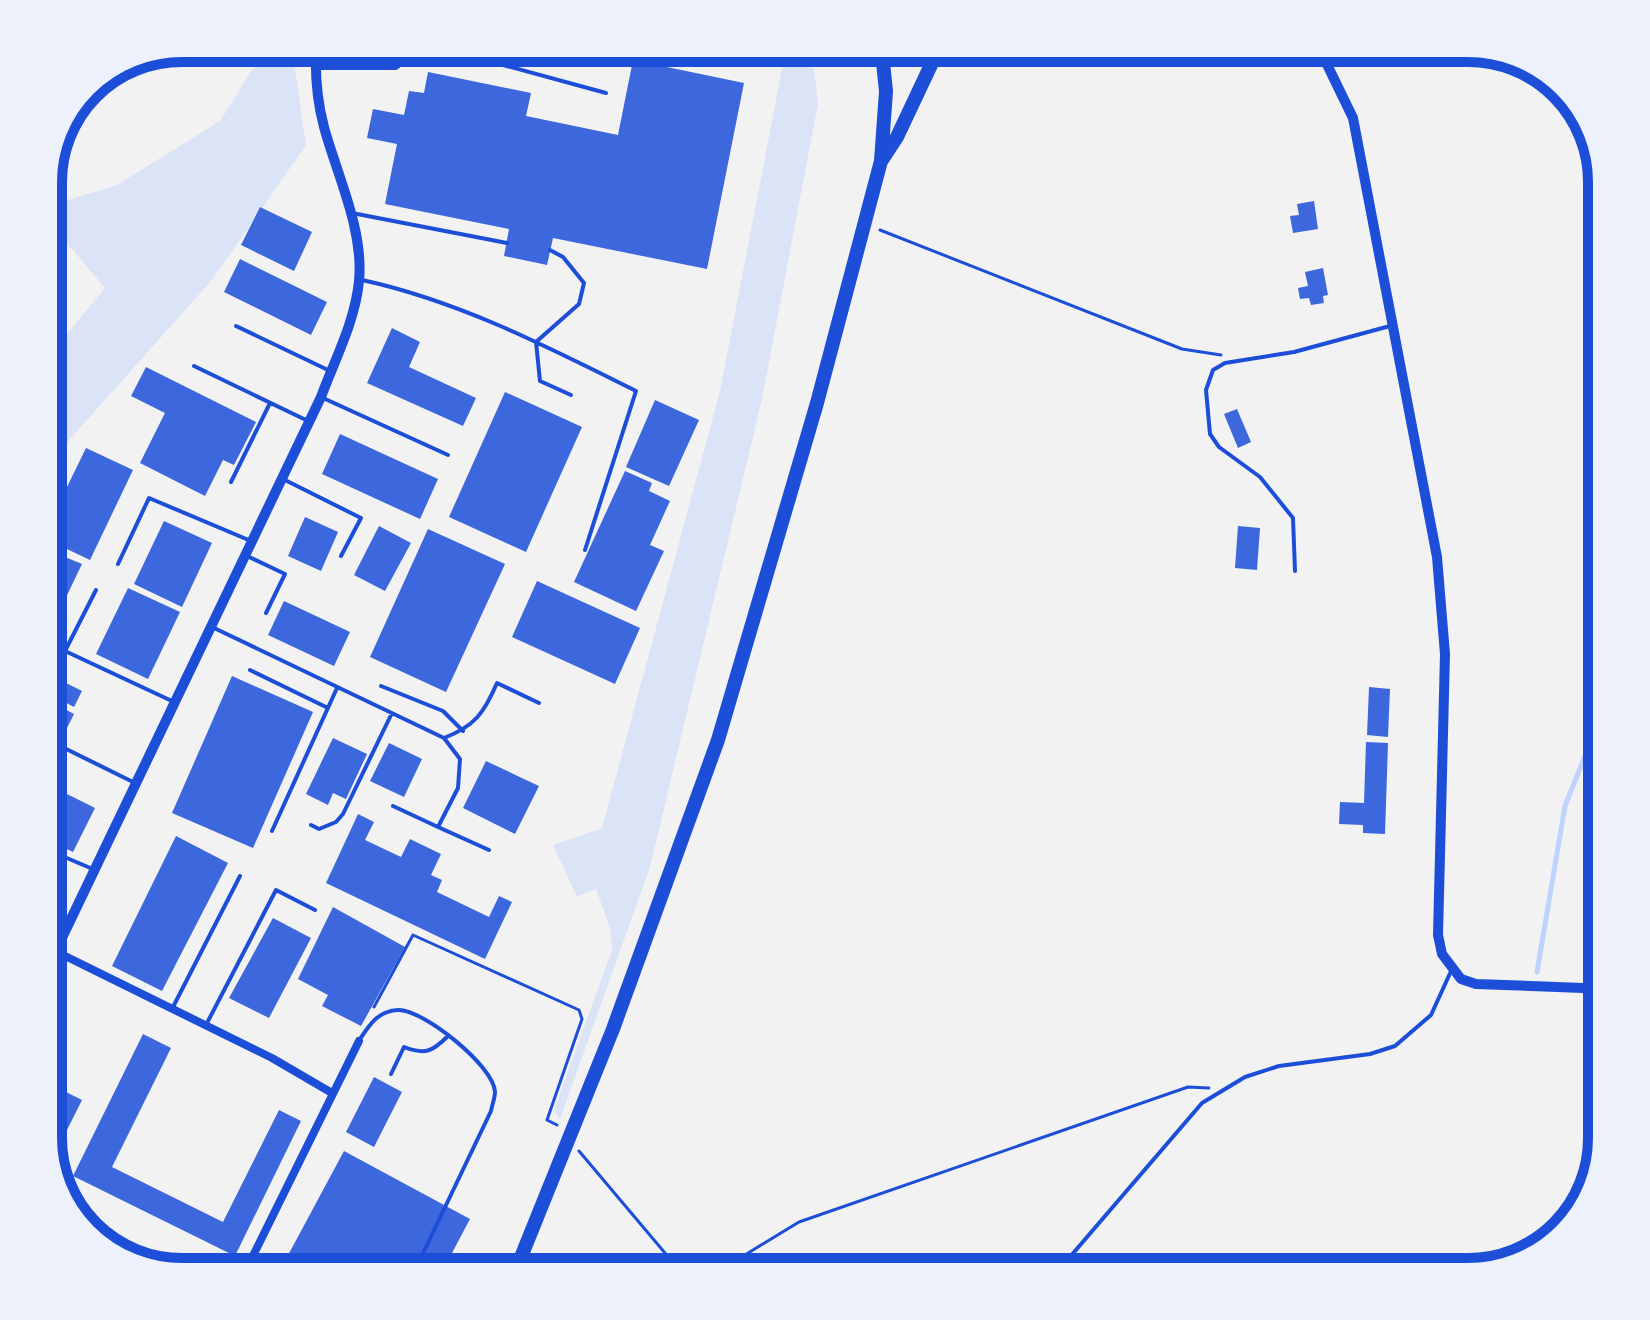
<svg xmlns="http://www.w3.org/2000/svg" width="1650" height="1320" font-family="'Asap Condensed',sans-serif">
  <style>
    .green { fill: #dbe4f7 }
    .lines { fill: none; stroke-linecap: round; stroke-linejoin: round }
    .stream { stroke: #bfd3fe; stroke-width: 5 }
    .building { fill: #3d67dc }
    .path { stroke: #1d4ed8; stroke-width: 3 }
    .service { stroke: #1d4ed8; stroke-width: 4 }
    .minor { stroke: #1d4ed8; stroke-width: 8 }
    .tertiary { stroke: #1d4ed8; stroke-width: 10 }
    .primary { stroke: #1d4ed8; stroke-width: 14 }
    .rim { fill: none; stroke: #1d4ed8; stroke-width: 10 }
  </style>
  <rect width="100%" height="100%" fill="#f2f2f2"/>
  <path class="green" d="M266,48H298L295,70L306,145L212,280L70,439L48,482V357L105,288L48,221V206L117,185L220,121Z
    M786,64L814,68L818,104L762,399L650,867L560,1119L554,1110L612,950L610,928L596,889L577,897L553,845L602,828L720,391L782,69Z"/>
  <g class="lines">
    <path class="stream" d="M1537,972L1565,806L1591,741L1602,703"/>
  </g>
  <path class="building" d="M633,60L744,83L707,269L553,238L547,265L504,256L509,229L385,204L397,144L367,138L373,109L404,115L409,91L424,93L428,72L531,93L526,116L618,135Z
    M1314,201L1318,229L1293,233L1290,216L1299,215L1297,204Z
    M260,207L312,232L294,271L241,245Z
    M240,259L327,302L311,335L224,292Z
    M1323,268L1328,295L1323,296L1324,303L1311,305L1309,298L1300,299L1298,288L1308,286L1305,272Z
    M392,328L420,342L409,367L476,398L463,426L367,383Z
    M146,367L256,422L234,465L223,460L205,496L140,463L165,413L131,396Z
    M505,392L582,427L526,552L449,517Z
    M655,400L699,420L669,486L626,467Z
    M1237,409L1251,442L1238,448L1224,414Z
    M340,434L438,479L420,519L322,474Z
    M86,448L133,470L90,560L48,540V526Z
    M625,471L652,483L649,491L670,501L650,545L664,551L636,611L574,582Z
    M305,517L338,532L321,571L288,556Z
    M164,521L212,543L182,607L134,584Z
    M379,526L411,543L385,591L354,575Z
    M1238,526L1260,528L1257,570L1235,568Z
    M428,529L505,564L446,692L370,657Z
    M48,550L82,564L48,635Z
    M537,581L640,628L615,684L512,637Z
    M128,588L180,612L148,679L96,654Z
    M284,601L350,632L334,666L268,635Z
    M232,676L313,712L253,848L172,813Z
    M66,683L82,691L74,707L59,699Z
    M1369,687L1390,689L1388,737L1367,735Z
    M55,704L74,714L64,734L48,726Z
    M333,738L367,754L346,799L333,793L328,805L306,794Z
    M1366,742L1388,743L1385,834L1363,833V825L1339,824L1340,802L1364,803Z
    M389,743L422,759L404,797L370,781Z
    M486,761L539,786L515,834L463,808Z
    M57,789L95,808L73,852L48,840V791L54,794Z
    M358,814L374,822L365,840L401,857L410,839L441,854L431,875L442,880L437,892L489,917L499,896L512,902L485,959L326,883Z
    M176,836L228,863L162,991L112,966Z
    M333,907L405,947L361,1026L322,1006L328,995L298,979Z
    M273,918L311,938L269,1018L229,998Z
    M143,1034L171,1048L112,1167L223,1222L279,1110L301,1121L235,1256L73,1176Z
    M374,1077L402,1092L374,1147L346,1132Z
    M48,1083L82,1100L61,1142L48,1136Z
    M344,1151L470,1219L442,1272H279Z
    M81,1222L145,1256L144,1258L94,1239Z"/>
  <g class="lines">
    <path class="path" d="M880,230L1182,349L1221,355
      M374,1007L413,935L579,1010L582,1019L547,1120L557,1125
      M579,1151L681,1272
      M717,1272L799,1222L1188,1087L1209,1088"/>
    <path class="service" d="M441,48L606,93
      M318,68H396L423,48
      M352,213L507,243
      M362,280C459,301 548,347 636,391L585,550
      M236,326L328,370
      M536,342L579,304L584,283L563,257L550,250
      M536,342L540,381L571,395
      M194,366L306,420
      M323,398L448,455
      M283,479L361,518L341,556
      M231,482L270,403
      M247,556L285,574L266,613
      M118,564L149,498L251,541
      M1295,571L1293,518L1260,477L1219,447L1210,434L1206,390L1213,370L1225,363L1294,352L1390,326
      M96,590L65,651L174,702
      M212,627L444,738L460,759L458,788L438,827L393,806
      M250,670L328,708
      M381,686L443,711L463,731
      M444,738C475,726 484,713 497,683L539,703
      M48,740L135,783
      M311,825L319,829L336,822L343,814L392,713
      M438,827L489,850
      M272,831L337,688
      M48,850L95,870
      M173,1007L240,876
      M206,1025L276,890L315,910
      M360,1039C370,1024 378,1011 398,1010C423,1009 494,1066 495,1092C495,1098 492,1105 491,1111L414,1272
      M391,1074L404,1047C425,1055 432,1052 448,1036
      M1057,1272L1202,1103L1245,1077L1279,1066L1370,1054L1395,1046L1431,1015L1452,969"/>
    <path class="minor" d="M57,952L272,1058L332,1093
      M245,1272L359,1041"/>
    <path class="tertiary" d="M1319,48L1353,118L1437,557L1445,654L1438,935L1442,954L1461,979L1476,984L1583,988L1602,994
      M48,967L321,397C335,359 355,322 359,281C364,230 337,175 324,127C317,101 315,75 316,48"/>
    <path class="primary" d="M878,49C897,62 918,61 937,48
      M882,160L897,137L939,48
      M515,1272L613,1029L718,740L817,403L881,161L886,91L882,53"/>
  </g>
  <path d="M0 0H1650V1320H0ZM182 62H1468A120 120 0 0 1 1588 182V1138A120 120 0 0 1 1468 1258H182A120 120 0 0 1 62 1138V182A120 120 0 0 1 182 62Z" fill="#edf1fc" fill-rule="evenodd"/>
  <path class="rim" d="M182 62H1468A120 120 0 0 1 1588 182V1138A120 120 0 0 1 1468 1258H182A120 120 0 0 1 62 1138V182A120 120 0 0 1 182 62Z"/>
</svg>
